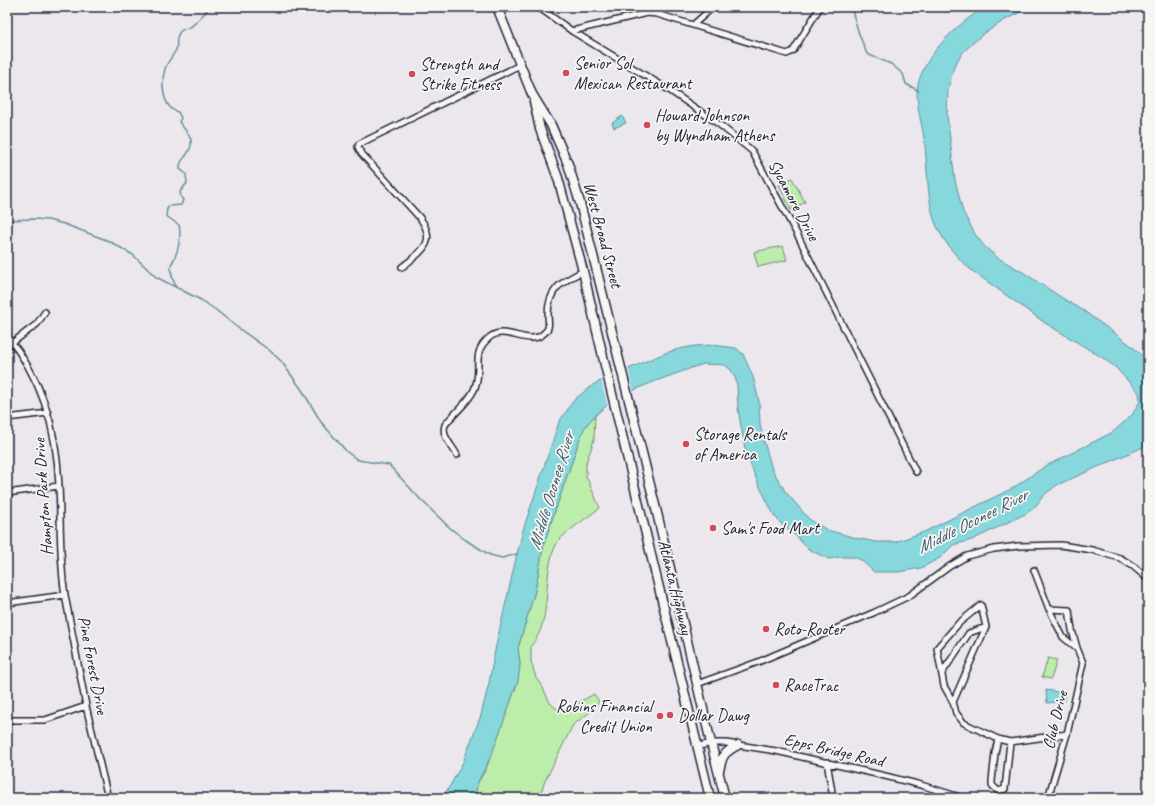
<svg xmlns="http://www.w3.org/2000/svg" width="1155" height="805" font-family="Caveat,sans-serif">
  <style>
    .green { fill: #bdedab; stroke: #708873 }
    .water { fill: #87d8dd; stroke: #5f8f9c }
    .pier { fill: #ece7ed }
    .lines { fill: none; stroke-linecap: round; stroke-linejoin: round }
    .stream { stroke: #5f8f9c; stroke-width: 1.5 }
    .minor-casing { stroke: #22223b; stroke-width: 8 }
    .primary-casing { stroke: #22223b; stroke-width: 11 }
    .minor { stroke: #f6f6f2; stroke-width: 5 }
    .primary { stroke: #f6f6f2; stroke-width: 8 }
    .poi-dot { fill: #d1495b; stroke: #f6f6f2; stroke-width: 1.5 }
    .labels { text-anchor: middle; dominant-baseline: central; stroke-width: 3.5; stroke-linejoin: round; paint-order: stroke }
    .poi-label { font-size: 17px; fill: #22223b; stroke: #f6f6f2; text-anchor: start }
    .street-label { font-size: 17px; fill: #22223b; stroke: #f6f6f2 }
    .water-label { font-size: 18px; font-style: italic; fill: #40596c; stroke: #f6f6f2 }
  </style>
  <rect width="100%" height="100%" fill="#ece7ed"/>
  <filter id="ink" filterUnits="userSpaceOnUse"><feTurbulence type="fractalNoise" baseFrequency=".025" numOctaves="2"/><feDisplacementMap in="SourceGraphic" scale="8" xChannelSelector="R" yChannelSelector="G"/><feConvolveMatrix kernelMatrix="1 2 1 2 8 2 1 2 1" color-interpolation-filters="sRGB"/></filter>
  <g filter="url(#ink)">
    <path class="green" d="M792,178L805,202L791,210L779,185Z
      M783,246L787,260L758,267L754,252Z
      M595,415L594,440L586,463V476L600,508C592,514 560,536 557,543C540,574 555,618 531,646V661L536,678L543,688L550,703L557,709L565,710L594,694L599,701L594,709L573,725L545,781L539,798H477L476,792L477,784L486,769L518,681L520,664L518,648L535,591L544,543L579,441L584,428Z
      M1048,658L1057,660L1051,679L1042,677Z"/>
    <path class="water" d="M984,7H1030L1003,21L982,35L963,52L954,66L948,90L947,115L955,180L963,212L975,234L985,247L998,258L1021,271L1067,301L1084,311L1132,346L1148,361V445L1057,485L1044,495L1034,508L1027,513L972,540L953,545L940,558L921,568L898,572H874L861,560L855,557H839L829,559L816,553L807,548L796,536L782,525L774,515L758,483L746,454L738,409L737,385L735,377L731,370L725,365L704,364L694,367C658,381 615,392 589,422C584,427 582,434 579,441L544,543L535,591L518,648L520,664L518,681L492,754L477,784L476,792L477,798H442L451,784L463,762L481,715L489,683L495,650L517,554L524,527L559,422L574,400L594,384L665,353L679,349L695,346L712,345L736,348L743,354L753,377L759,401L760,424L763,438L772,469L785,491L809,519L827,530L856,538L876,542H895L924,532L1013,488L1044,467L1113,432L1132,415L1140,401L1139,393L1116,368L1103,358L1045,323L971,270C956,257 942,240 935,222C926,195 928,166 924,138C921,118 912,94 921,75C933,46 958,25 984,7Z
      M622,116L626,123L614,128L612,123Z
      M1046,690L1065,693V701L1047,703Z"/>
    <path class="pier" d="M628,367L634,393L608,408L601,379Z"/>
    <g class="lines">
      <path class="stream" d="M851,7L859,34L867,54L891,64L903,74L906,84L919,91
        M7,220L35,219L48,220L64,224L109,241L133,255L156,277L201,300L216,310L234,325L269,350L281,361L302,390L321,422L347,452L358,460L389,465L421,500L449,527L464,539L490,555L502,558L517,554
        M176,287C173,280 170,273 171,265C172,262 174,260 175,257C179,247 181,235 179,225L166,216L167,209L169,206L181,205L183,200L181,197L180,192L187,183L186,174L180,169C180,163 181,161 185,157C197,141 190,136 179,122L181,118L178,112C162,108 161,82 165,69C167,62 173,56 176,50C178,45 175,40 178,35C180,29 185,29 190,27C196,24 205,12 210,7"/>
      <g class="minor-casing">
        <path id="minor" d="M538,7L572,31L669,90L720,125L752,151L798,236L916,472
          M641,7L653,12
          M693,25L713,7
          M572,31L647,13L657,14L787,54L793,51L820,7
          M402,267C421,252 438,243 420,218L361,153L358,147L359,144L520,65
          M7,336C43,379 57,431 59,486C61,522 59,559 65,595
          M12,343L37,324L45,312
          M7,418L48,413
          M457,455C452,445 441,436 445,425C454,413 468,403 474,390C484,369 469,354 490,337C507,323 531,351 547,330C550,326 548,320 548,315C548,288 562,282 583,271
          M7,493L59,486
          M1034,570L1049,609L1063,637L1076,648
          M7,603L65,595L86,706L108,798
          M942,673L969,633L986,627
          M697,684L758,662L873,613L909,596L950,566L967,556L994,549L1018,546L1061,545L1092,550L1120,558L1133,566L1148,579
          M953,702L944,686L937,648L959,623L981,605L986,627L953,702L956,713L964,723L998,739L1010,742L1067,734
          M7,720H45L86,706
          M998,739L995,753L992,781V785L998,791L1005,789L1010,742
          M697,747L711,743H726L776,751L885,776L921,785L963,798
          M827,762L833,798
          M1048,798L1067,734L1083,663L1077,648L1072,630L1069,610L1049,609"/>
      </g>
      <g class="primary-casing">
        <path id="primary" d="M497,7L532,94L551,125L568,164L580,203L658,517L711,743L725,798
          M534,101L540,129L558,178L583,271L604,361L710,798
          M719,771C722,756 723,753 738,745"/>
      </g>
      <use href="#minor" class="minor"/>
      <use href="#primary" class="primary"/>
    </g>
  </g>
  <g class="poi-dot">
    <circle cx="566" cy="73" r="4"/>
    <circle cx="412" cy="74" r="4"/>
    <circle cx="647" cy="125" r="4"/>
    <circle cx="686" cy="444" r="4"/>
    <circle cx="713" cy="528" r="4"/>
    <circle cx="766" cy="629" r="4"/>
    <circle cx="776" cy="685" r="4"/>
    <circle cx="670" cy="715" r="4"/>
    <circle cx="660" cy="716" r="4"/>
  </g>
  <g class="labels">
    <g class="poi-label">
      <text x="574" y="63">Senior Sol<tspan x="574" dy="20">Mexican Restaurant</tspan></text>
      <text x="420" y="64">Strength and<tspan x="420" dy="20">Strike Fitness</tspan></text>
      <text x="655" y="115">Howard Johnson<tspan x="655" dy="20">by Wyndham Athens</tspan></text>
      <text x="694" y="434">Storage Rentals<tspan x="694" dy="20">of America</tspan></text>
      <text x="721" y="528">Sam's Food Mart</text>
      <text x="774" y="629">Roto-Rooter</text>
      <text x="784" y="685">RaceTrac</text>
      <text x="652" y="706" text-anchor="end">Robins Financial<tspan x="652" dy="20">Credit Union</tspan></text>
      <text x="678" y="715">Dollar Dawg</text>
    </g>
    <g class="street-label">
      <text transform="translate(794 200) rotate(62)">Sycamore Drive</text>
      <text transform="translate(603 235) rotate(75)">West Broad Street</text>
      <text transform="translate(43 497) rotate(-94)">Hampton Park Drive</text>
      <text transform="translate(675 587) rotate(76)">Atlanta Highway</text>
      <text transform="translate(93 665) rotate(79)">Pine Forest Drive</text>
      <text transform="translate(1055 720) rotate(-76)">Club Drive</text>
      <text transform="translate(834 750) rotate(13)">Epps Bridge Road</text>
    </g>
    <g class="water-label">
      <text transform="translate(551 491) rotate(-73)">Middle Oconee River</text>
      <text transform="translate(972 521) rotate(-27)">Middle Oconee River</text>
    </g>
  </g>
  <rect width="1155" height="805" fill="none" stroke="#f6f6f2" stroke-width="24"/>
  <rect x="12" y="12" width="1131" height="781" fill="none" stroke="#22223b" stroke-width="1.5" filter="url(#ink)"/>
</svg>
